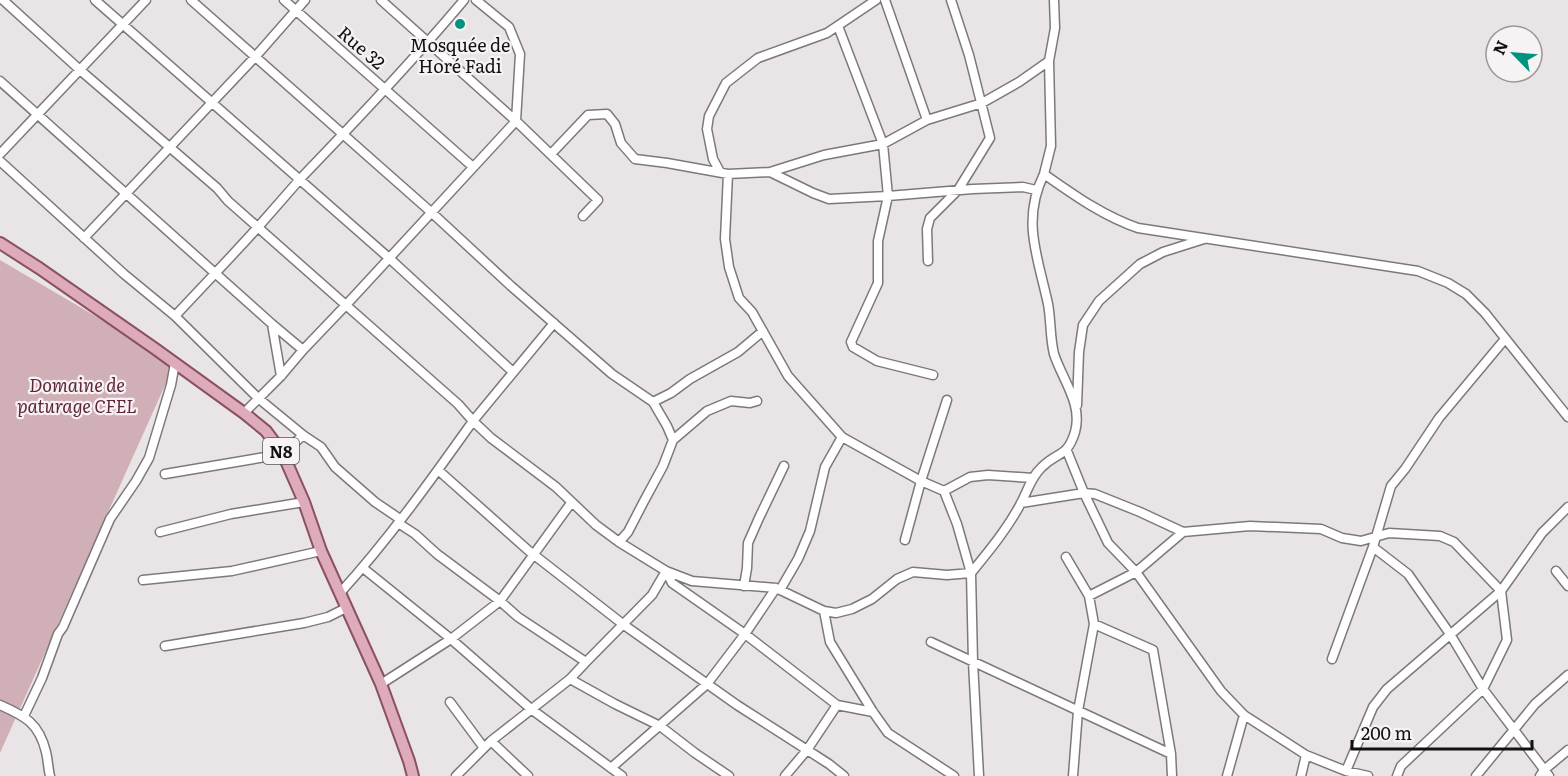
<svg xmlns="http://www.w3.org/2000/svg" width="1568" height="776" font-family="Literata,serif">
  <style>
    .park { fill: #d1afb7 }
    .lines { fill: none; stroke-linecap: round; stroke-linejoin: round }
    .minor-casing { stroke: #7d797a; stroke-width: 11 }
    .major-casing { stroke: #895162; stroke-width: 14 }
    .minor { stroke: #fff; stroke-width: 8 }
    .major { stroke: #deabbb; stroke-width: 10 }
    .poi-dot { fill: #019380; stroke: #f7f2f3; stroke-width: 2 }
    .labels { text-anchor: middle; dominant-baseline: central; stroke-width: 4.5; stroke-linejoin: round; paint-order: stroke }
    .shield { fill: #f7f2f3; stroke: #575556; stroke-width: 1.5 }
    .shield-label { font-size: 16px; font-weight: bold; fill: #131212 }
    .poi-label { font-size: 18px; fill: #131212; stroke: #f7f2f3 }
    .street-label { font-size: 18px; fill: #131212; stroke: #f7f2f3 }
    .park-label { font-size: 18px; font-style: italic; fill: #61253a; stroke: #f7f2f3 }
  </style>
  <rect width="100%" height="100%" fill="#e9e5e6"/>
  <path class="park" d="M0,260L175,363L0,753Z"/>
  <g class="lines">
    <g class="minor-casing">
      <path id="minor" d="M3,0L80,70L217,188L228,201L458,404L473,421L554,323
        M95,0L389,258L513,372
        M191,0L431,212L511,286L612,374L653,402L667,426L673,440
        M284,0L473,167
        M381,0L516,121L598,200L583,216
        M885,0L927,120
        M1054,0L1055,28L1049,61L1051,146L1044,174C1074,195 1103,216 1138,228L1418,271L1448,283L1466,294L1485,313L1568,417
        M838,26L883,144L888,196L878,241V283L851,342L853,347L877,361L933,375
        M0,81L272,324L281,376
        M0,154L146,0
        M551,154L588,115L607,114L615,124L621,143L635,159L667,163L728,174L770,172L813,193L829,199L888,196L973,189L1023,187L1036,190
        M0,161L124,274L175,316L258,398L303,435L321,447L335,467L375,502L400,519
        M720,172L713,159L707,129L709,116L726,83L758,58L827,33L876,0
        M770,172L824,155L883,144L927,120L982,103L1019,82L1049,61
        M728,174L725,239L729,267L739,298L752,312L788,376L842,437L921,481L944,491L957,524L971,573L973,662L979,776
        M84,238L255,57L305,0
        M928,261L927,229L930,218L958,190L990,138L969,55L951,0
        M175,316C203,286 232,256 259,226C273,210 287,194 301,178C357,120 412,62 464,0
        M272,324L303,350
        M653,402L671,393L690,379L738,352L763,331
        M1077,405L1079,352L1083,325L1099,301L1140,264L1163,252L1204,239
        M244,413L281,376L303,350L346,305L516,121L520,54L509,27L476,0
        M1067,451L1084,493L1108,543L1136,572L1221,691L1244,715L1306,755L1346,771L1368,776
        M438,470L529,551L624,625L737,705L829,764L844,776
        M165,474L283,454L303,435
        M944,491L970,477L988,475L1033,478
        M1021,503L1084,493L1095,494L1140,512L1183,532L1250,526L1321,529L1342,538L1361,541L1389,533L1440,536L1454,542L1501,591L1507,640L1483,689L1401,766L1397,776
        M398,523L415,534L437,554L500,601L518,617L586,662L652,595L666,571
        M160,532L231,514L304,502
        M905,540L921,481L947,400
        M619,542L628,532L643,503L663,466L673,440L707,411L731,401L750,403L757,401
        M1373,547L1408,574L1450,634L1483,689L1549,776
        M1066,557L1089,596L1094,624L1078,711L1073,776
        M363,568L451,639L531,709L622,776
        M666,571L672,583L745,634L837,705L873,712
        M1556,571L1568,586
        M143,580L232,571L321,551
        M744,586L747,568L748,543L759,518L784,466
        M780,590L798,559L810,531L825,467L842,437
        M340,593C389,539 431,480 473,421L491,438L556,487L596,525L619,542L666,571L692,581L776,588L824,611L836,613L852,609L872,599L897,579L913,572L947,575L971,573C989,551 1008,528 1021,503C1028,490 1031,477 1042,467C1058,451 1067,458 1075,432C1083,404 1062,379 1054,354C1050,338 1051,320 1048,304C1038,257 1021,221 1044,174
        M1089,596L1136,572L1183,532
        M824,611L830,642L873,712L888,733L954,776
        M1094,624L1153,650L1171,754L1172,776
        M931,642L1171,754
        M165,646L304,623L328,617L346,608
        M1332,659L1373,547L1391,486L1405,469L1439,418L1505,339
        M570,679L615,704L660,726L695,753L729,776
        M381,684L451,639L500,601L571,503
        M450,702L484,748
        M0,705C25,716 39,723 46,752C48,760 48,768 50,776
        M24,716L42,678L58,634L63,627L110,519L136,481L149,458L171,385L175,363
        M491,741L528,776
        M611,768L707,684L745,634L776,588
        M1346,771L1373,707L1387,689L1501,591L1542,533L1568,507
        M456,776L491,741L570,679L586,662
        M785,776L807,750L837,705
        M1227,776L1244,715
        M1301,776L1306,755
        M1476,776L1535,704L1568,675
        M1540,776L1544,770L1568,750"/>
    </g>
    <g class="major-casing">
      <path id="major" d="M0,243L39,268L154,348L244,413L266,431L283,454L304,502L321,551L381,684L409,761L413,776"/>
    </g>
    <use href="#minor" class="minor"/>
    <use href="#major" class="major"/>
  </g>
  <circle class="poi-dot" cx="460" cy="24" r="6"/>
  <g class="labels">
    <rect class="shield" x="263" y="438" width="36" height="26" rx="4.5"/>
    <g class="shield-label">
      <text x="281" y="451">N8</text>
    </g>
    <g class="poi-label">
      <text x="460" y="44">Mosquée de<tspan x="460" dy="21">Horé Fadi</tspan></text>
    </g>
    <g class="street-label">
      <text transform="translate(362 47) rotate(41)">Rue 32</text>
    </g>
    <g class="park-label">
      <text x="77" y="384">Domaine de<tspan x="77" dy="21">paturage CFEL</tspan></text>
    </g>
  </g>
  <g transform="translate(1514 54) rotate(295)"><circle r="28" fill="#f7f2f3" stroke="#9c9899" stroke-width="1.5"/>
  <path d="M0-4.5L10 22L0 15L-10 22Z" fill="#019380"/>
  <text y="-9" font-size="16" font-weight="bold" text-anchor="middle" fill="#131212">N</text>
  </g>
  <path d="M1352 740v9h180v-9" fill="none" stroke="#131212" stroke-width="3"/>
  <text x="1361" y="740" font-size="18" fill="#131212" stroke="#f7f2f3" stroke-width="4.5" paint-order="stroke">200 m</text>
</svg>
